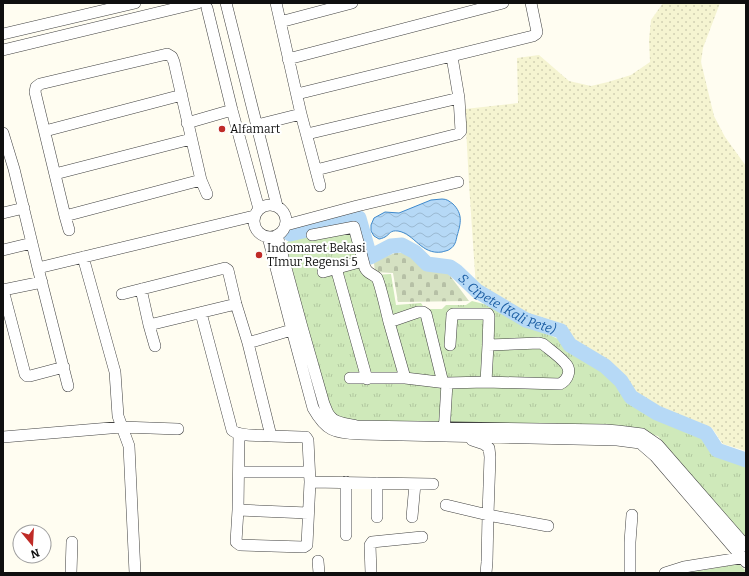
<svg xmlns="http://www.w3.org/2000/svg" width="749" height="576" font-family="Bitter,serif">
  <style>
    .farmland { fill: url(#farmland-dots) }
    .grass { fill: url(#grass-tufts) }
    .cemetery { fill: url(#cemetery-stones) }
    .water { fill: url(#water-waves); stroke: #3e89cc }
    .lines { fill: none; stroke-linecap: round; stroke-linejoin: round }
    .river { stroke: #b6d9f6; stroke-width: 15 }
    .minor-casing { stroke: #424242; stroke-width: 12 }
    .minor { stroke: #fff; stroke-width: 11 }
    .poi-dot { fill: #bf2b27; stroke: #fff; stroke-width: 1.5 }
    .labels { text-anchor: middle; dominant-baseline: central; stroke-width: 4; stroke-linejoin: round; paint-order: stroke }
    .poi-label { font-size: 12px; fill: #0f0f0f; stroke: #fff; text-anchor: start }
    .water-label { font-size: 13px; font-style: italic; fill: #185ba1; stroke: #fff }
  </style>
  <defs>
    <pattern id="farmland-dots" width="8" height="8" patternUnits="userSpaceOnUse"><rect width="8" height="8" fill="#f5f4d1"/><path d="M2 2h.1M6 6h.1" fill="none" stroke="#d1d0b2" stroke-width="1.8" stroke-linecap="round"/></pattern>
    <pattern id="grass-tufts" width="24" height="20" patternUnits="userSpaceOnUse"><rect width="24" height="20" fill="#cfe9ba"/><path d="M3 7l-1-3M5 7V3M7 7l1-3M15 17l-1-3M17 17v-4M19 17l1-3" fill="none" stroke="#b1c79f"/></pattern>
    <pattern id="cemetery-stones" width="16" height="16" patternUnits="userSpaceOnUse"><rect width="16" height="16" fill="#d5e1c2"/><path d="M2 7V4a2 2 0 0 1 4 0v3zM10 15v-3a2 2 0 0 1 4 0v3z" fill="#b6c0a6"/></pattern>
    <pattern id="water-waves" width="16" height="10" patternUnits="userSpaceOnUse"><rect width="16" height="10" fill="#b6d9f6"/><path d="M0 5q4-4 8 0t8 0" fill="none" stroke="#9bb9d2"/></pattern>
  </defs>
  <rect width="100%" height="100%" fill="#fffdf1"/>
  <path class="farmland" d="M663,3H720L703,48L701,62L714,116L725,137L746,166V451L723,444L712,428L693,422L633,395L624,380L608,363L573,344L562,330L531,320L515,312L476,288L469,184L465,109L518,103L517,58L539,55L569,81L591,86L608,82L631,75L650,62L649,40L651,20Z"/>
  <path class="grass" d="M357,224L373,275L391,274L396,305L421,303L425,309H442L446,305H466L472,301L488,305L558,339L614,378L630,400L664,420L703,434L716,453L746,463V543L658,436L622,428L354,422L339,420L329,410L317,369L286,244L291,238Z
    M739,564L746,571V573H687Z"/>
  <path class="cemetery" d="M395,253H405L428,271H444L448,273L469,301L398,302L393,273L375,272L374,263L384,257Z"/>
  <path class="water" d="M442,199C447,199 449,201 453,204C463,214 461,223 457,236C456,241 455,246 450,249C448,251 444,251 442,252C421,255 415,234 398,231C390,230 390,234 385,237C383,238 380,239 379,239L374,236L371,231V225L374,218L385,212L399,213L431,200Z"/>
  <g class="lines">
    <path class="river" id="s1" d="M290,234L359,218L370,257L391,246L402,245L415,252L427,264L450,267L456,271L477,291L526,320L561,331L570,345L605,366L621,381L631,397L657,413L706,433L717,450L746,460"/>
    <g class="minor-casing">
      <path id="minor" d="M226,3L277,206
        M276,3L301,114
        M207,8L232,110L259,209
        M280,22L352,3
        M3,34L135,3
        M3,50L198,3
        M288,59L503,3
        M297,94L533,36L536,34L537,32L531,3
        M187,123L232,110
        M257,125L301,114L320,186
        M45,131L182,95
        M3,133L14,169L38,268
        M307,134L459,98
        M316,170L458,134L461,131L459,98L452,57
        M55,174L191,139
        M254 221a16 16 0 1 1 32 0a16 16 0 1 1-32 0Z
        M3,213L24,208
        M65,216L35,92L36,87L40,84L167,54L172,57L174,62L201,180L207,194
        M286,225L357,206L458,182
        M69,230L65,216L201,180
        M277,235L302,327L324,404C326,408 327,413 330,416C335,424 349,424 357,426L606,430L618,431L642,434L658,445L746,546
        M312,235L354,227L365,268C368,274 373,274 377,278C380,283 387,314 389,322
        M268,237L292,330L313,408C326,431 334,433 360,434L617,440L640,443L655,456L746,562
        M3,250L32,243
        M83,257L115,372L118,416L129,446L135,573
        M336,268L367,379
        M323,272L363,261
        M141,289L149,325L236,304
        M3,290L25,374L27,376H30L64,367
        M3,290L42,282
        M122,294L225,268L228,270L236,304L248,343L298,328
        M201,313L232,430C239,437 261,435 271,436L248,343
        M149,325L155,346
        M350,378H405L447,383L444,434
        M405,378L389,322L418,312H423L426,314L443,383
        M486,382L488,345
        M447,383L486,382L560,384C568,380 572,370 565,363C559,356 550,350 543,344L539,343L488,345L489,316L488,314H453L452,315L450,345
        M68,386L38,268L254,216
        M239,434L238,510L236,542L240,545L304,547L307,545L310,482L308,440L306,437H302L271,436
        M3,437L122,427L178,429
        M472,440L484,444L489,448L490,457L488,515L487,562L486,573
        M239,472H309
        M310,482L433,484
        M346,482V535
        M446,505L488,515L548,526
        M238,510L308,513
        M377,517V483
        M412,517L415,484
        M318,561L319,573
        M71,573L72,542
        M371,573L370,545L372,542L422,537
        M630,573V542L632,515
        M665,573L684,567L746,557"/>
    </g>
    <use href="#minor" class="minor"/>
  </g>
  <g class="poi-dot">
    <circle cx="222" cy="129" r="4"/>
    <circle cx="259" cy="255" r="4"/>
  </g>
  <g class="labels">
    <g class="poi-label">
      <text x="230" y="129">Alfamart</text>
      <text x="267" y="248">Indomaret Bekasi<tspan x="267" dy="14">TImur Regensi 5</tspan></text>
    </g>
    <g class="water-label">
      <text stroke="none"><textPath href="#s1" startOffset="270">S. Cipete (Kali Pete)</textPath></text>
    </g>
  </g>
  <rect width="749" height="576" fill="none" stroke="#0f0f0f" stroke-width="8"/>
  <g transform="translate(32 544) rotate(162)"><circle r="19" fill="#ffffff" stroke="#9f9f9f"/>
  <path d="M0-3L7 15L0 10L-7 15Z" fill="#bf2b27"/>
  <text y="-6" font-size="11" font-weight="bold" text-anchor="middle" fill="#0f0f0f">N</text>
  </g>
</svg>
